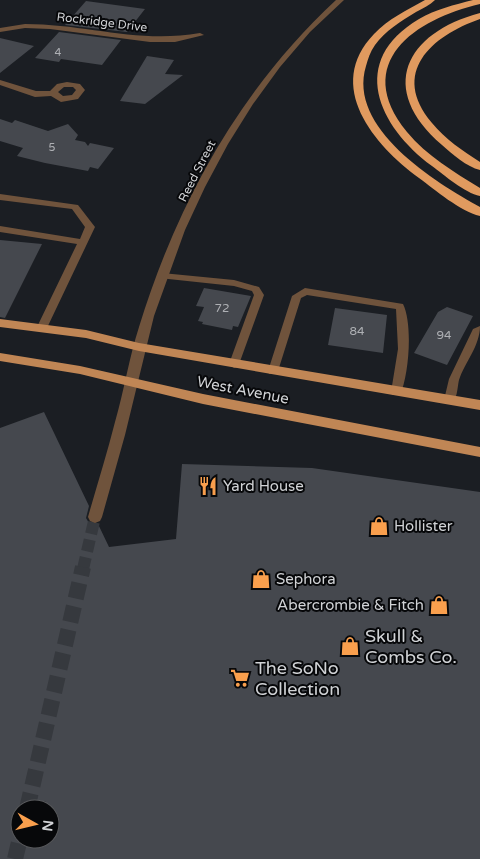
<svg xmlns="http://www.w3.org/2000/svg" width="480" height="859" font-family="'Varela Round',sans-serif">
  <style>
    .building { fill: #45484e; fill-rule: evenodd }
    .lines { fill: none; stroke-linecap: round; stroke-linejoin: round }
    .street-tunnel-far1 { stroke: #36393e; stroke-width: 12; stroke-dasharray: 12 6; stroke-linecap: butt }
    .street-tunnel { stroke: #36393e; stroke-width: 16; stroke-dasharray: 16 8; stroke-linecap: butt }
    .lane { fill: #6f533c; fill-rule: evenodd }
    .street { fill: #6f533c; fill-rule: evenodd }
    .primary { fill: #c08655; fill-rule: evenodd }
    .highway { fill: #e09a5f; fill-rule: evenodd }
    .labels { text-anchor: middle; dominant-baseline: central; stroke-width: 4; stroke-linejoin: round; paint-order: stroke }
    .far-number-label { font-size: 11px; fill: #aeb0b4 }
    .far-street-label { font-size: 12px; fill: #d1d3d6; stroke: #07080a }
    .number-label { font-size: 12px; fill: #aeb0b4 }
    .street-label { font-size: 15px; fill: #d1d3d6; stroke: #07080a }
    .poi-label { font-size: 15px; fill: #d1d3d6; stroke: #07080a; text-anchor: start }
    .near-poi-label { font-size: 18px; fill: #d1d3d6; stroke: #07080a; text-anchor: start }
  </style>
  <rect width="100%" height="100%" fill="#1b1e23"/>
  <path class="building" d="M86,1L145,9L127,32L65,25Z
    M59,32L121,40L102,65L61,59L59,62L35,58Z
    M0,38L34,46L0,73Z
    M147,56L174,60L165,74L183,75L145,104L120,101Z
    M0,119L12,123L15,120L48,131L68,124L78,135L75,140L85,142L88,146L90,143L114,148L98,169L90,167L88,171L45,163L17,156L23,148L0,141Z
    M0,240L42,244L5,318L0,317Z
    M204,288L251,296L238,327L233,326L232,330L202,324L203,322L198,321L204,307L196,306Z
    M447,307L473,316L447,365L414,353L438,312Z
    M335,308L387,315L383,353L328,345Z
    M44,412L89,506L86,518L89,523L98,524L109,547L176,539L182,464L312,468L480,492V859H0V428ZM20,809H50V839H20Z"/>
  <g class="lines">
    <path class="street-tunnel-far1" d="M83,569L95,517"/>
    <path class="street-tunnel" d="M27,809L83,567
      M15,859L20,838"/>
    <path class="lane" d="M0,194L78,205L95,227L46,330L42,331L37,327L77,244L0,232V226L80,239L85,227L72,209L0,200Z
      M162,273L234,280L259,287L264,295L238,367L234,368L229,364L254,295L252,291L234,286L159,278L157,276Z
      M305,288L403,304C413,324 409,375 400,395H392L391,392L398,349L396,309L307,295L301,298L278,371L277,374H269L268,371L292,296Z
      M480,326C480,346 465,362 459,380C457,388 458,401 449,404L445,403L444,400L449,379L473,329Z"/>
    <path class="street" d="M336,0H344L310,32L280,67L253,104L228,144L205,187L185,230L154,316L125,435L102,517L100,521L95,523L90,521L88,517C97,485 107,454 115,422C124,391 129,358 139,327C177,203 240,89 336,0Z
      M25,24C87,24 138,44 200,33L204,35L175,42H150L50,29L25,28L0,32V28Z
      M0,80L36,91H50L57,84L67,82L80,84L85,90L78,99L61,102L51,96L35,97L0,85ZM73,87L76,90L72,95L63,96L58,92L64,87Z"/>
    <path class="primary" d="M0,319L86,330L139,343L480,400V410L139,351L86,338L0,327Z
      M0,353L80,366L203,394L480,447V457L203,404L80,374L0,361Z"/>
    <path class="highway" d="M425,0H435C430,5 423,8 416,12C401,21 385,31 375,45C370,52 368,59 366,66C347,128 435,182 480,207V216C460,211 435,190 419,178C374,145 324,86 374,34C388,19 407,10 425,0Z
      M473,0H480V4C415,19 351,63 407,132C427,156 454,172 480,188V196C465,193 444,175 432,166C378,126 348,61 419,19C436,9 454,5 473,0Z
      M480,13V19C431,36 390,73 432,123C445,139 463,151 480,162V170C467,167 452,154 442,145C377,89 405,33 480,13Z"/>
  </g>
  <defs>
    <g id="restaurant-bare" transform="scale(1.5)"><path d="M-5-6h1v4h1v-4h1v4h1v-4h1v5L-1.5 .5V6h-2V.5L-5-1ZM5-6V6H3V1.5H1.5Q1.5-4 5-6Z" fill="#f99f4d" stroke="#07080a" stroke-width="2.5" paint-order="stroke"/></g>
    <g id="shop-bare" transform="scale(1.5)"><path d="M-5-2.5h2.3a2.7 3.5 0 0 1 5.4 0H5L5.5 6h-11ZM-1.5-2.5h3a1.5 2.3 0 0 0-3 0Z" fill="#f99f4d" stroke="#07080a" stroke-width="2.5" paint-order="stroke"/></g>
    <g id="supermarket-bare" transform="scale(1.5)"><path d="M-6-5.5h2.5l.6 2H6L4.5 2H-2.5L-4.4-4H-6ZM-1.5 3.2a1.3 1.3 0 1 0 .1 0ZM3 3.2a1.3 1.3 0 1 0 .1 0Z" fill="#f99f4d" stroke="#07080a" stroke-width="2.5" paint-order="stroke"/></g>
  </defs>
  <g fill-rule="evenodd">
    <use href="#restaurant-bare" x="208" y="486"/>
    <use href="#shop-bare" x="379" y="526"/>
    <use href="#shop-bare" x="261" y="579"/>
    <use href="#shop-bare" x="439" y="605"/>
    <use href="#shop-bare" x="350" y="646"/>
    <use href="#supermarket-bare" x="240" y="678"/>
  </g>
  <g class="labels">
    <g class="far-number-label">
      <text x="58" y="52">4</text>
      <text x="52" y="147">5</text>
    </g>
    <g class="far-street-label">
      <text transform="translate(102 22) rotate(7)">Rockridge Drive</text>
      <text transform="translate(197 171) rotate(-63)">Reed Street</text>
    </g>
    <g class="number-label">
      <text x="222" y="308">72</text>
      <text x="357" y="331">84</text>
      <text x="444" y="335">94</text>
    </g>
    <g class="street-label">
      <text transform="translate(243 390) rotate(11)">West Avenue</text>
    </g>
    <g class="poi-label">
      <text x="223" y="486">Yard House</text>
      <text x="394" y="526">Hollister</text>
      <text x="276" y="579">Sephora</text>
      <text x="424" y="605" text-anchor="end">Abercrombie &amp; Fitch</text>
    </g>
    <g class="near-poi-label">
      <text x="365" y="636">Skull &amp;<tspan x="365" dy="21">Combs Co.</tspan></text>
      <text x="255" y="668">The SoNo<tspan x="255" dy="21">Collection</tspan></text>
    </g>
  </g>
  <g transform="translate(35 824) rotate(98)"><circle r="24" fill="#07080a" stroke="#58595c"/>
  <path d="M0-4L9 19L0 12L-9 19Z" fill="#f99f4d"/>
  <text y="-8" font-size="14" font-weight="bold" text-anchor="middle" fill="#d1d3d6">N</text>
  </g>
</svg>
